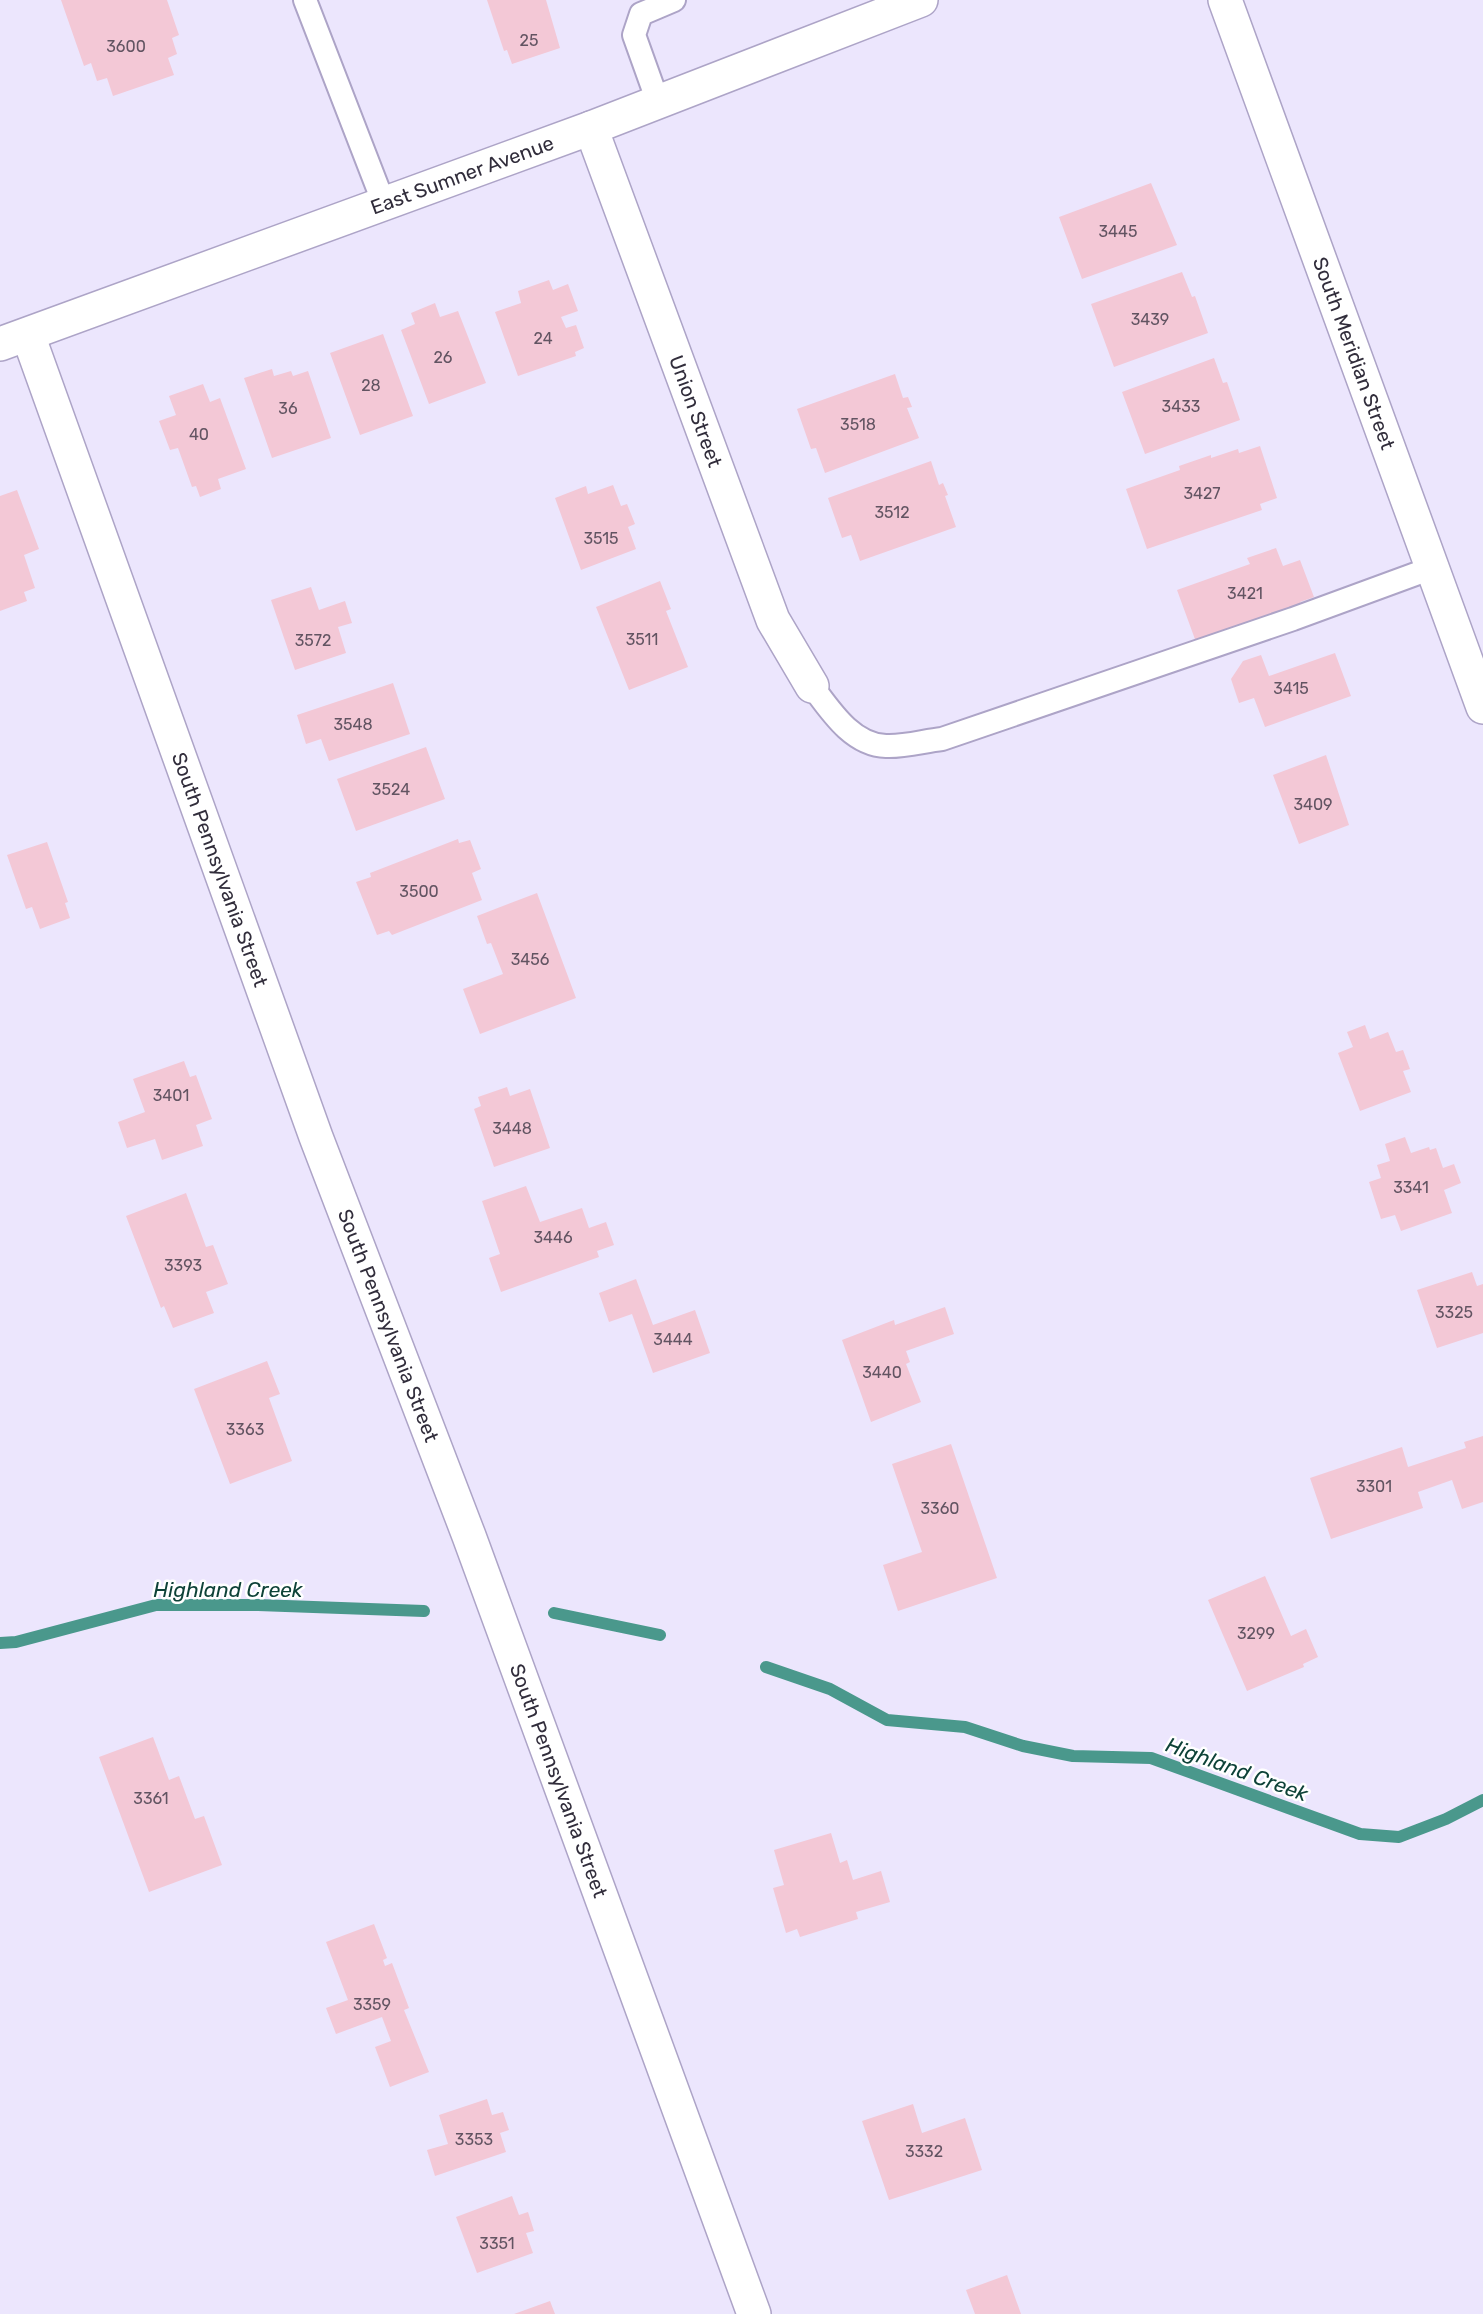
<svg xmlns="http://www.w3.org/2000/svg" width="1483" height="2314" font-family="Rubik,sans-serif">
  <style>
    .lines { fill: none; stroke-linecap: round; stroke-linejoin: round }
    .stream { stroke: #4a988c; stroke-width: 12 }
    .building { fill: #f3c8d6 }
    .lane-casing { stroke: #ada4c7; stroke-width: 26 }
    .street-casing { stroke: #ada4c7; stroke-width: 36 }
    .secondary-casing { stroke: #ada4c7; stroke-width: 36 }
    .lane { stroke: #fff; stroke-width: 22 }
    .street { stroke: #fff; stroke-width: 33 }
    .secondary { stroke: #fff; stroke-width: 33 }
    .labels { text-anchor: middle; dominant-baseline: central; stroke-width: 5; stroke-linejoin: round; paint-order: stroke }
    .number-label { font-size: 16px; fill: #625462 }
    .street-label { font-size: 20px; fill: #312d3b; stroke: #fff }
    .water-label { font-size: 21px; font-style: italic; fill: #0e4238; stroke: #fff }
  </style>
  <rect width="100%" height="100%" fill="#ece6fd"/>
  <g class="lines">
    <path class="stream" d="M554,1613L660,1635
      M0,1643L16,1642L156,1605H258L424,1611
      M766,1667L830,1689L887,1720L965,1727L1023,1746L1073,1756L1151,1758L1360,1834L1399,1837L1446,1819L1483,1800"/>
  </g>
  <path class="building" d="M61,0H167L179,35L172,38L177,54L168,58L174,75L113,96L107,78L97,81L91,63L84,66Z
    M487,0H546L560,48L512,64L507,50L504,51Z
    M1151,183L1177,245L1082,279L1059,217Z
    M1182,272L1192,297L1195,296L1208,333L1114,367L1091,304Z
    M549,280L553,290L568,284L578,311L561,317L566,328L576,325L584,348L575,352L576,356L518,376L495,312L521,303L518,291Z
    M435,303L440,317L458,311L486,383L429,404L401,330L415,324L411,313Z
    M383,334L413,416L360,435L330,353Z
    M1214,358L1223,383L1227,382L1240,420L1145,454L1122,392Z
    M272,369L274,376L291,371L293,376L308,371L331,438L272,458L244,378Z
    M895,374L903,398L908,397L912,407L907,408L919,438L825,473L816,448L811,449L797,409Z
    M203,384L210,402L220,398L246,469L218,479L221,489L200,497L196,486L192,487L178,448L170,450L159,421L176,415L169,396Z
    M1260,446L1277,498L1260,504L1262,510L1147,549L1126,489L1180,470L1179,466L1211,455V458L1238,449L1239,453Z
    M931,461L939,485L943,483L948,495L945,496L956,527L860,561L851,535L842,538L828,498Z
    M613,485L621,506L627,504L635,524L628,527L636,549L581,570L555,498L586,486L588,494Z
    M17,490L39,549L24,555L35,588L24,592L27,601L0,611V496Z
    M1276,548L1283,566L1300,560L1314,597L1300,602L1301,605L1196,642L1177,590L1250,564L1247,558Z
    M660,581L671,609L666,611L688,667L629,690L596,607Z
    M311,587L319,610L345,601L352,623L338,627L346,653L295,670L271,600Z
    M1335,653L1351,696L1265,727L1254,698L1239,703L1231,679L1243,661L1261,655L1269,676Z
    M393,683L410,734L329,761L321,739L306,744L297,715Z
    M426,747L445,799L356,831L337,779Z
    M1326,755L1349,825L1299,844L1273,775Z
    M458,839L459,843L470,840L481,869L472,873L482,900L392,935L389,931L377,935L356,882L371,877L370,873Z
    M47,842L68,902L65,903L70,918L40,929L32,907L26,909L7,855Z
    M537,893L576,998L480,1034L463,989L503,974L491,943L487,944L477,916Z
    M1365,1025L1370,1039L1388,1032L1396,1052L1403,1050L1410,1069L1403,1071L1411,1092L1360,1111L1338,1053L1353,1047L1347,1032Z
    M184,1061L190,1077L196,1075L212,1119L196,1125L203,1146L162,1160L155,1139L127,1148L118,1122L145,1112L133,1079Z
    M507,1087L510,1096L530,1089L550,1148L494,1167L474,1109L481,1106L478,1097Z
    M1405,1137L1411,1153L1429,1147L1430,1150L1436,1148L1443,1168L1454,1164L1461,1183L1444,1190L1452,1213L1401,1231L1395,1215L1381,1219L1369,1182L1381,1178L1377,1165L1390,1161L1385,1144Z
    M526,1186L540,1222L582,1208L589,1228L606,1222L614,1245L597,1251L599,1257L501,1292L489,1258L500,1254L482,1201Z
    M186,1193L206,1247L213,1245L228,1284L206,1292L214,1313L173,1328L164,1306L161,1308L126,1216Z
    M1472,1272L1477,1286L1483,1284V1333L1437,1348L1417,1290Z
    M636,1279L653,1325L695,1310L710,1353L653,1373L632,1314L609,1322L599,1293Z
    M945,1307L954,1334L906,1351L910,1362L906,1364L921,1402L871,1422L842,1340L894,1320L895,1325Z
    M267,1361L280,1394L269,1398L292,1461L230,1484L194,1389Z
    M1483,1436V1502L1462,1509L1452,1480L1418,1492L1423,1508L1331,1539L1310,1478L1402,1447L1408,1467L1466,1448L1464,1442Z
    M951,1444L997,1578L898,1611L883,1565L922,1552L892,1464Z
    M1265,1576L1291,1636L1306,1629L1318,1657L1303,1664L1304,1667L1247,1691L1208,1600Z
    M153,1737L169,1780L179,1776L195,1819L204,1816L222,1865L149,1892L99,1757Z
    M831,1833L840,1863L847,1860L853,1880L881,1871L890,1902L856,1912L858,1919L800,1937L797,1929L786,1933L773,1888L784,1885L774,1850Z
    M374,1924L387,1958L383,1960L385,1966L392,1963L409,2008L404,2010L429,2072L390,2087L375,2047L391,2041L382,2017L336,2034L326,2008L348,2000L326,1942Z
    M487,2099L492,2115L503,2112L509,2130L500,2133L506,2152L435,2176L427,2150L448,2144L439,2115Z
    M913,2104L922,2133L965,2118L982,2170L889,2200L862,2121Z
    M512,2196L519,2215L528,2212L534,2231L526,2233L533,2253L477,2273L456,2217Z
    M1007,2275L1021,2314H975L966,2290Z
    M550,2301L555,2314H514Z"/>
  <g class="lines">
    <g class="lane-casing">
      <path id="lane" d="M305,0L384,204
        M658,102L634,35L641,14L674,0
        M812,686C830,710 852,745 886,746C904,747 924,741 942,739L1293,619L1432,568"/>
    </g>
    <g class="street-casing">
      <g id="street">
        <path id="s1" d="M591,128L773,620L812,686"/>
        <path id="s2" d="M28,335L316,1137L469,1536L754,2314"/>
      </g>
    </g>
    <g class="secondary-casing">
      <g id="secondary">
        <path id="s3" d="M1225,0L1483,707"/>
        <path id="s4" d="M0,344L591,128L921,0"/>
      </g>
    </g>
    <use href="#lane" class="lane"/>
    <use href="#street" class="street"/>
    <use href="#secondary" class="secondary"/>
  </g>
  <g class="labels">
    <g class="number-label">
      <text x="529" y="40">25</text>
      <text x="126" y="46">3600</text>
      <text x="1118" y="231">3445</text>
      <text x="1150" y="319">3439</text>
      <text x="543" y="338">24</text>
      <text x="443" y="357">26</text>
      <text x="371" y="385">28</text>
      <text x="1181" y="406">3433</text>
      <text x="288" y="408">36</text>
      <text x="858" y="424">3518</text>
      <text x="199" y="434">40</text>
      <text x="1202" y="493">3427</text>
      <text x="892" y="512">3512</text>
      <text x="601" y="538">3515</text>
      <text x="1245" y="593">3421</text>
      <text x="642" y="639">3511</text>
      <text x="313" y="640">3572</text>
      <text x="1291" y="688">3415</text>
      <text x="353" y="724">3548</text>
      <text x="391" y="789">3524</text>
      <text x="1313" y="804">3409</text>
      <text x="419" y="891">3500</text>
      <text x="530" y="959">3456</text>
      <text x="171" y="1095">3401</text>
      <text x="512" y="1128">3448</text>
      <text x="1411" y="1187">3341</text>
      <text x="553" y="1237">3446</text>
      <text x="183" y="1265">3393</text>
      <text x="1454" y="1312">3325</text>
      <text x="673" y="1339">3444</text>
      <text x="882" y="1372">3440</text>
      <text x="245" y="1429">3363</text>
      <text x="1374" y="1486">3301</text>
      <text x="940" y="1508">3360</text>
      <text x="1256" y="1633">3299</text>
      <text x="151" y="1798">3361</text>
      <text x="372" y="2004">3359</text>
      <text x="474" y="2139">3353</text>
      <text x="924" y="2151">3332</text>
      <text x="497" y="2243">3351</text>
    </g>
    <g class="street-label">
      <text stroke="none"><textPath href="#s4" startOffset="492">East Sumner Avenue</textPath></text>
      <text stroke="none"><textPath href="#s3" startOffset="376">South Meridian Street</textPath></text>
      <text stroke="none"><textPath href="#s1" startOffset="302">Union Street</textPath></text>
      <text stroke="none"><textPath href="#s2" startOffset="568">South Pennsylvania Street</textPath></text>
      <text stroke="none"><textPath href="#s2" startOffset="1054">South Pennsylvania Street</textPath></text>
      <text stroke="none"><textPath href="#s2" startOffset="1540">South Pennsylvania Street</textPath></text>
    </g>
    <g class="water-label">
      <text x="228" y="1589">Highland Creek</text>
      <text transform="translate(1237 1769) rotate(20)">Highland Creek</text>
    </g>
  </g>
</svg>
